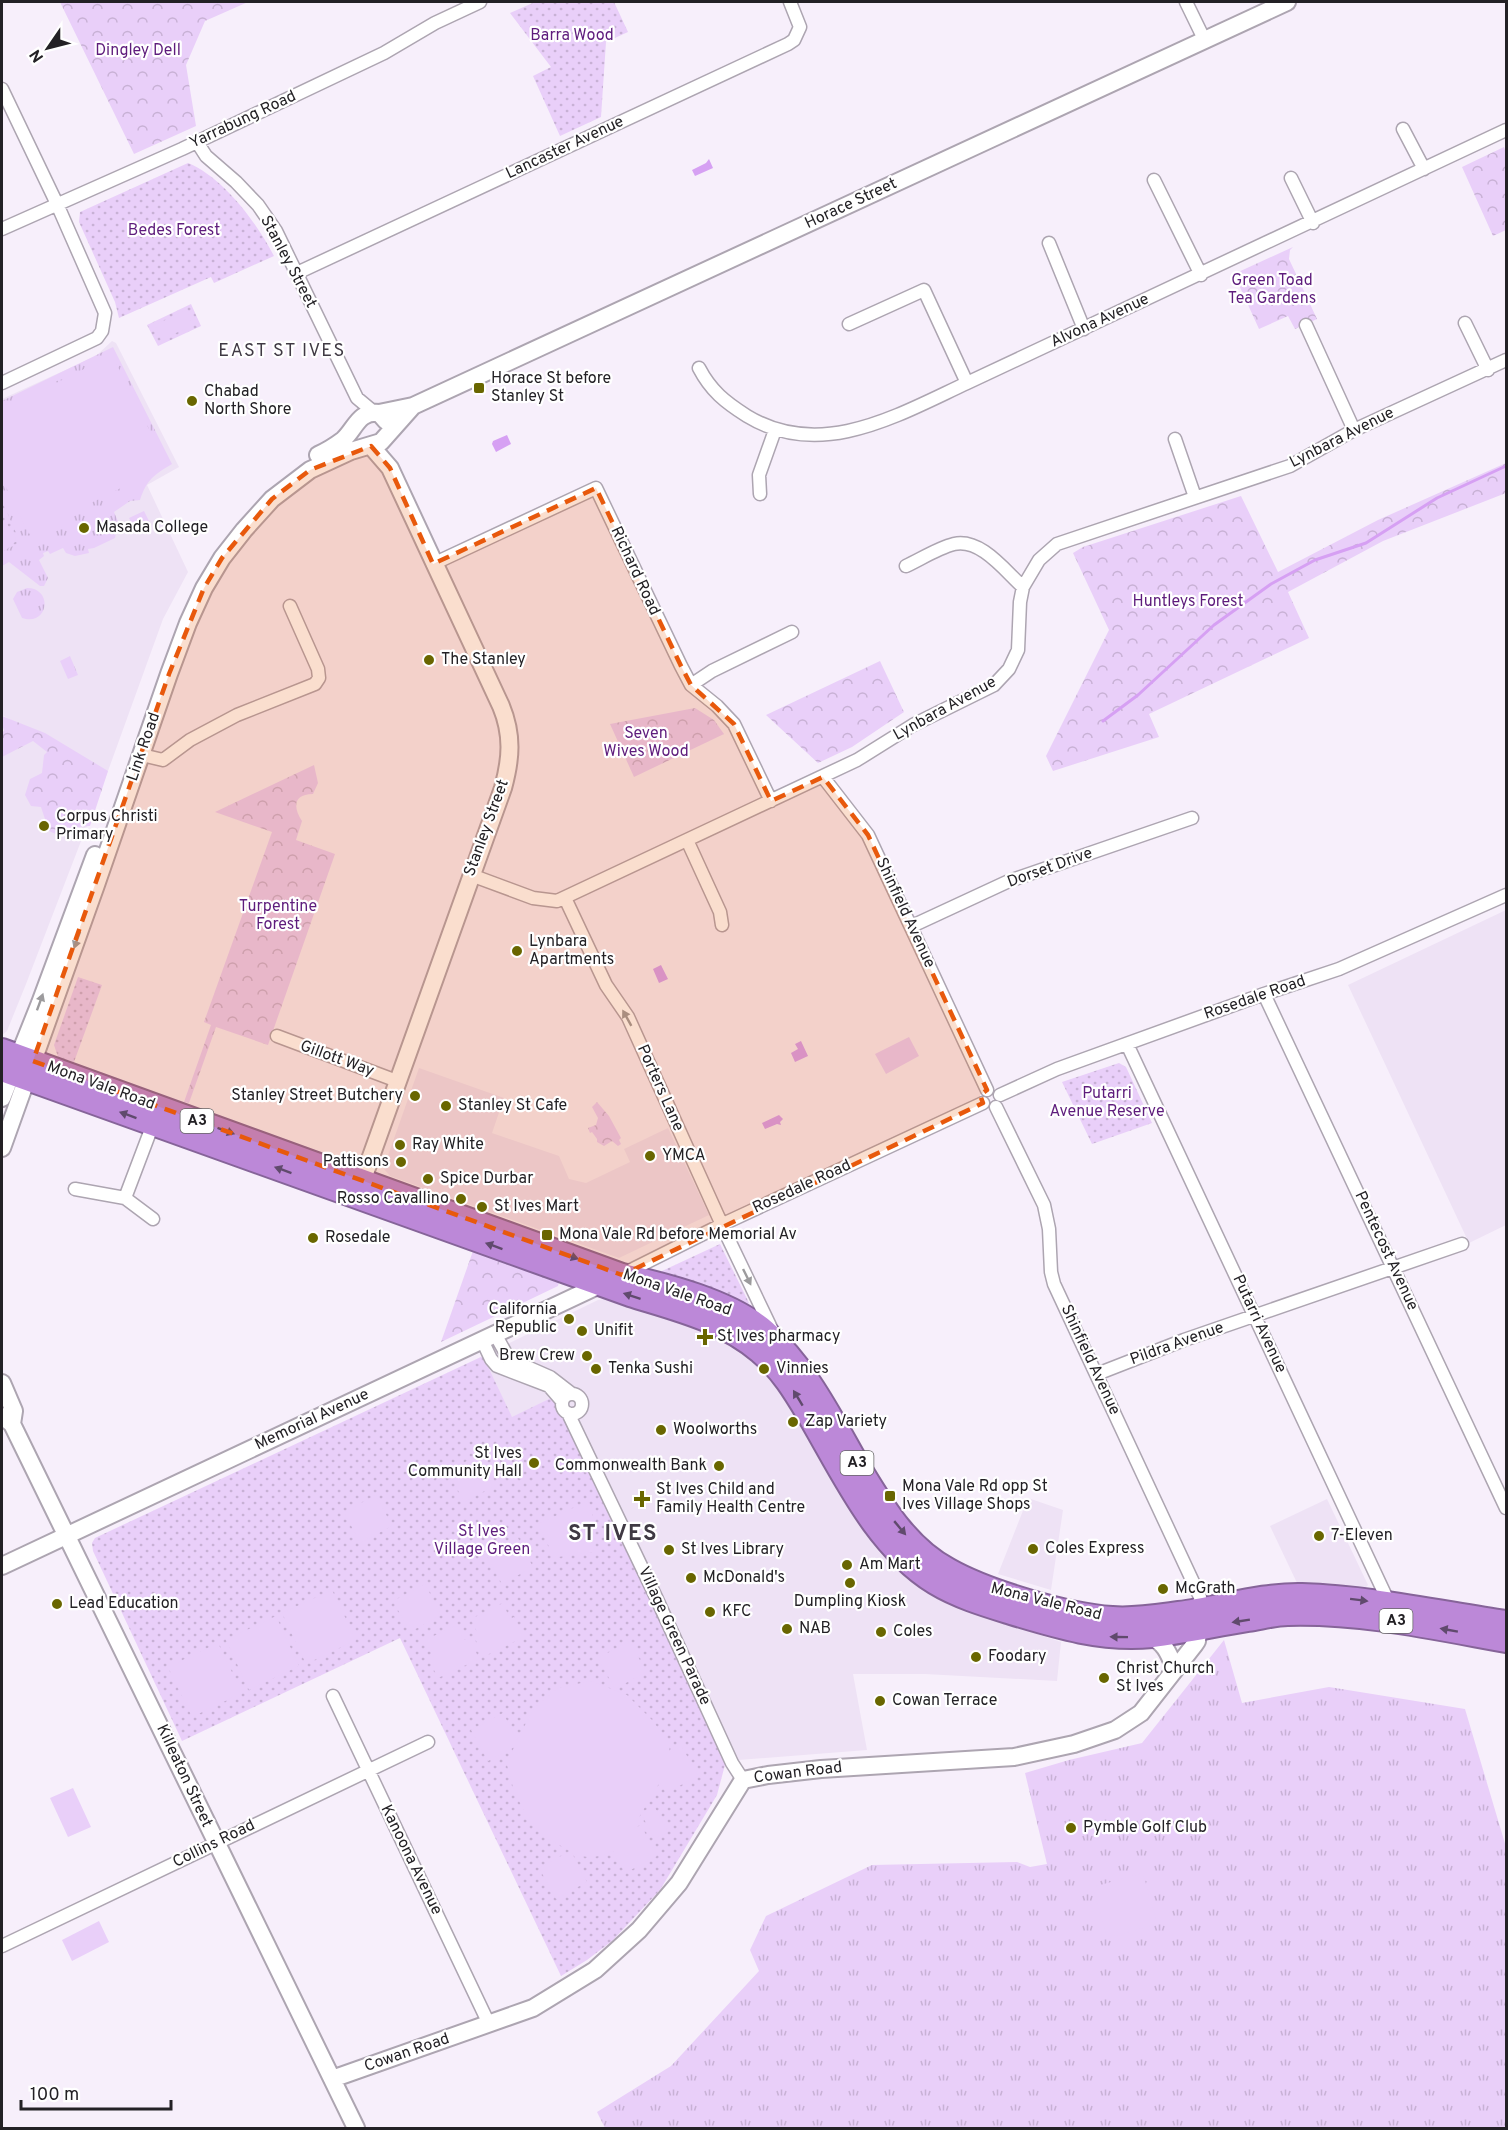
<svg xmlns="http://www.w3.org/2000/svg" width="1508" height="2130" font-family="Overpass,sans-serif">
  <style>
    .built { fill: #eee2f5 }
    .grass { fill: url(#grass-tufts) }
    .forest { fill: url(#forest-crowns) }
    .park { fill: url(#park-dots) }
    .garden { fill: #e9cff9 }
    .water { fill: #d6a0f3 }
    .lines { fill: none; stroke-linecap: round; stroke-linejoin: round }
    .stream { stroke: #d6a0f3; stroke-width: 3 }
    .street-casing { stroke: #ada5b1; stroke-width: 15 }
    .secondary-casing { stroke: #ada5b1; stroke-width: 20 }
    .highway-casing { stroke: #866499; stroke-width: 26 }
    .street { stroke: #fff; stroke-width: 12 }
    .secondary { stroke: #fff; stroke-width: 16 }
    .highway { stroke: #bc88d8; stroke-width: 22 }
    .oneway { fill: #9c9b9d }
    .oneway2 { fill: #604a6d }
    .marked { fill: #e8590c; fill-opacity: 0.2; stroke: #e8590c; stroke-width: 4.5; stroke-dasharray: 12 8; stroke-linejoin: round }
    .poi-dot { fill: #696600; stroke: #fff; stroke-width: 2 }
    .labels { text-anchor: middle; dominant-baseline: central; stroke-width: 4.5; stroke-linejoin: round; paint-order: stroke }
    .shield { fill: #fff; stroke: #656466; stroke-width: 1.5 }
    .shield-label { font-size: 15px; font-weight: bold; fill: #232125 }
    .park-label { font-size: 16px; fill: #5e1c7c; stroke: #fff }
    .street-label { font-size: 16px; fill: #232125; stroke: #fff }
    .poi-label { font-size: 16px; fill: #232125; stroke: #fff; text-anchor: start }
    .neighbourhood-label { font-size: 18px; letter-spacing: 1.5px; fill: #3f3943; stroke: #fff }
    .district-label { font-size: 22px; font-weight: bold; letter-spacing: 1.5px; fill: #3f3943; stroke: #fff }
  </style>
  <defs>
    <pattern id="grass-tufts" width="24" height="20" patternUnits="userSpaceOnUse" patternTransform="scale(1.5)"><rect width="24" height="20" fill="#e9cff9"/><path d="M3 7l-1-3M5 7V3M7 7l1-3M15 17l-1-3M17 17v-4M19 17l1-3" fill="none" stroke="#c8b1d5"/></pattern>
    <pattern id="forest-crowns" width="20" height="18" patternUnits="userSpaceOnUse" patternTransform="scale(1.5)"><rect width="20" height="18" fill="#e9cff9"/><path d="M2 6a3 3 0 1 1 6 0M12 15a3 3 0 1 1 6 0" fill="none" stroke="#c8b1d5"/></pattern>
    <pattern id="park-dots" width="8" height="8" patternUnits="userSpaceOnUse" patternTransform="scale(1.5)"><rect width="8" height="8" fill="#e9cff9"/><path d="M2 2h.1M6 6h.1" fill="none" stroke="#c8b1d5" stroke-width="1.8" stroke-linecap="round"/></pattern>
  </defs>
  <rect width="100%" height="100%" fill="#f7effb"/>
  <path class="built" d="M112,341L116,343L179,467L147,485L188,572L163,619L108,771L26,984L7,1031L2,1035V748L35,733L2,715V399L96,356Z
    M1506,910V1225L1469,1243L1348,985Z
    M419,1068L504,1098L492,1133L559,1156L569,1179L586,1183L630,1162L624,1149L668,1128L709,1215L619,1258L390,1176L384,1169L385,1164Z
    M605,1299L711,1334L753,1362L769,1378L783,1397L853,1514L878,1551L904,1576L933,1596L954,1606L1061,1642L1057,1681L925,1674H853L867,1750L726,1761L555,1396L512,1418L483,1356L598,1300Z
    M1028,1498L1063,1510L1051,1590L998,1574Z
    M1327,1499L1368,1585L1365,1588L1327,1583H1297L1270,1526Z"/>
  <path class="grass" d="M113,347L172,464C154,475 147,479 140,500L130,501L114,512L121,529L116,533L115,538L94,548L88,549L89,553L75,556L66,553L63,548L50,554L48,551L43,553L44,556L39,560L48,578L44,586H40L9,562L2,566V401Z
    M27,588C54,588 48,627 22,618L13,599L17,592Z
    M70,656L78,675L68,679L60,661Z
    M1224,1640L1242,1703L1329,1687L1465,1709L1506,1847V2128H605L597,2112L671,2066L759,1971L750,1950L766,1916L872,1865L1017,1862L1030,1867L1047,1864L1025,1773L1069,1760L1142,1743Z"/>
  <path class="forest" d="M60,2H248L205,21L186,65L196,126L134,154Z
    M1504,147L1506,153V230L1493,236L1462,167Z
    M1293,247L1290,250L1289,259L1317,319L1295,329L1288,316L1259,329L1234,274Z
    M1506,463V493L1383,541L1288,592L1309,638L1149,714L1159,737L1053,771L1046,756L1109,630L1073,553L1083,547L1241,496L1278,572L1378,520Z
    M880,661L904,712L852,747L818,763L766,715Z
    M695,708L714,720L724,734L634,777L610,724Z
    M2,716L45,733L108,771L90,826L66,828L58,835L49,831L41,807L31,806L25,795L30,779L42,773L44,755L47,752L33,741L2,757V732L4,731L2,724Z
    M314,765L318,783L313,794C293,794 293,808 302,821L296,840L335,854L268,1045L216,1027L189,1103L184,1102L211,1025L204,1022L272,832L215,812Z
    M597,1102L609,1116L621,1138L619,1140L621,1144L618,1146L612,1141L604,1146L597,1142V1139L592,1132L590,1133L588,1128L596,1125L598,1118L592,1107Z
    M473,1251L559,1282L558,1286L441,1342Z"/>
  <path class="park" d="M535,2H614L628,32L606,42L601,117L560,136L533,76L551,67L510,13Z
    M188,163C223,177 257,223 274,256L214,283L211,277L119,318L115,302L79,222L80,212Z
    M191,304L201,326L158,346L147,325Z
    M2,501L20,542L2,552Z
    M78,977L102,985L74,1062L58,1057L54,1045Z
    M1119,1063L1126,1067L1152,1123L1092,1144L1062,1082Z
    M720,1244L749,1303L747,1305L709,1288L662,1274V1271Z
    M483,1356L512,1417L555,1396L726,1761L717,1795L660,1890L612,1941L587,1960L561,1976L400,1638L182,1741L93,1551L92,1543L95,1538Z"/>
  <path class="garden" d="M186,310L193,325L161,340L155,325Z
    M112,355L167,465L29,534L2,479V410Z
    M144,511L152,527L138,534L129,518Z
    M7,524L17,541L2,550V527Z
    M909,1037L919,1056L886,1074L875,1054Z
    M480,1454L496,1485L464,1502L448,1471Z
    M376,1495L392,1526L360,1543L344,1512Z
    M588,1501L592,1508L595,1552L558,1557L552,1553L538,1524Z
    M517,1536L533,1567L502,1584L485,1553Z
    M425,1584L441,1615L410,1632L393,1601Z
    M332,1590L356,1640L306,1664L282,1613Z
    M503,1603L510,1619L514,1617L524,1637L483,1657L474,1636L478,1634L471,1619Z
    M276,1616L299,1666L249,1690L226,1640Z
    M457,1625L464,1640L470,1638L479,1659L438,1678L428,1658L433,1655L425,1640Z
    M630,1641L646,1672L615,1689L598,1658Z
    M218,1643L242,1693L192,1717L168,1667Z
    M591,1681L627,1695L653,1721L670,1745L669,1752L681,1745L698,1776L666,1793L660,1782L642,1812L654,1806L668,1832L655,1839L641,1814L632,1829L641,1825L657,1856L625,1873L613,1851C599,1858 587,1859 572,1853L587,1882L556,1899L539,1868L570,1851L545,1837L527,1817L514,1791L507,1765L514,1747L488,1761L471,1730L503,1713L517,1740L534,1708L558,1688Z
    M73,1788L91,1827L68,1837L50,1798Z
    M1143,1873L1157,1924L1107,1938L1093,1887Z
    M99,1921L109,1942L72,1961L62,1940Z"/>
  <path class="water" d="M709,159L713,168L695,176L692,170L706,163Z
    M507,435L511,444L496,452L492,444L493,441Z
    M661,965L668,979L659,983L653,969Z
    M801,1041L808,1056L795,1062L791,1053L798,1049L795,1044Z
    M779,1115L783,1119L780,1122L781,1125L777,1124L765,1129L762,1123Z"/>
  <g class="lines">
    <path class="stream" d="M1103,721L1138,695L1214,625L1271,584L1315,560L1366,543L1437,498L1506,466"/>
    <g class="street-casing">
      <path id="street" d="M1186,2L1205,41
        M2,89L57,204L105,313L102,331L97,338L2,383
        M1403,129L1424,169
        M197,142L206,156L236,182L258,205L276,231L357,398L375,413
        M1291,178L1313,223
        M1154,180L1201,275
        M2,229L182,149L384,53L435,23L480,2
        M1049,243L1084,329
        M297,273L788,44L794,40L800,27L790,2
        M1465,323L1488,370
        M849,324L924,290L967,383
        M1306,325L1354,430
        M699,368C711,391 725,402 747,416C821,461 898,415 967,383L1506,130
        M1175,439L1195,497
        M760,494L759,475L775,430
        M433,564L596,488L681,666L691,685L717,706L734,724L771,801
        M906,566C921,559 938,548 954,544C981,538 1005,571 1023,587
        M691,685L712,671L792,632
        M142,755L163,760L190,740L237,715L315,684L319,678L318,669L290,606
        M823,777L868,835L987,1090
        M687,840L720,912L722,925
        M471,875L533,898L557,901L857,760L913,725L994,685L1009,669L1018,650L1020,602L1023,587L1039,560L1057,544L1290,466L1354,430L1506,360
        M565,898L606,985L628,1017L727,1236L773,1332
        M912,926L1009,881L1192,818
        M1264,994L1506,1508
        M277,1036L397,1081
        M1127,1044L1390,1605
        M1000,1095L1057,1069L1264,994L1339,969L1506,895
        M996,1107L1044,1205L1049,1229L1051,1272L1054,1284L1200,1597L1199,1609
        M153,1124L125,1198L153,1219
        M75,1189L125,1198
        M623,1274L723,1224L983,1103
        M495,1334L509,1359L550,1377L572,1394
        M482,1340L491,1359L497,1366L549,1386L562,1401
        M1097,1374L1184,1340L1462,1244
        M562 1404a10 10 0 1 1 20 0a10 10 0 1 1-20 0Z
        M568,1413L655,1595L732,1763L743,1780
        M333,1696L489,2024
        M2,1946L428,1742"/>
    </g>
    <g class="secondary-casing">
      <path id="secondary" d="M379,413L413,406L1287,2
        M318,455C327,451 335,446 343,440C356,428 358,411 379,413L386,421
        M2,1098L40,1003L95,855
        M2,1148L96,885L169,674L188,623L204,588L222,558L244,530L272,499L310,470L351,451L381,442L413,406
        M359,1190L503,788C511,759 513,735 501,706L390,468L371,446
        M2,1383L14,1411L12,1424
        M2,1416L12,1424L356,2128
        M2,1566L606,1282
        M1149,1636C1165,1642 1169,1654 1175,1669
        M332,2079L533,2008L595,1970L639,1930L679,1883L743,1780L768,1775L821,1769L1014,1757L1074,1744L1115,1730L1141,1713L1195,1644L1197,1641L1199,1619"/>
    </g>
    <g class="highway-casing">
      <path id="highway" d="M2,1050L622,1275C667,1285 730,1301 765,1331C809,1369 835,1426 864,1475C887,1513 910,1549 949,1570C988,1592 1068,1615 1112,1618C1134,1620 1157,1616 1179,1613C1220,1608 1260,1594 1302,1595C1370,1597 1439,1612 1506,1622
        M2,1070L630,1295C675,1309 723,1320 760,1352C783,1371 797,1396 812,1421C845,1478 877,1547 935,1583C958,1597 985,1605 1011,1613C1057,1627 1103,1641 1152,1636C1184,1632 1216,1625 1248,1620C1261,1618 1275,1614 1288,1614C1362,1612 1434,1628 1506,1641"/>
    </g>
    <use href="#street" class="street"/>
    <use href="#secondary" class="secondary"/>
    <use href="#highway" class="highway"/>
  </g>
  <defs><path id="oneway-solid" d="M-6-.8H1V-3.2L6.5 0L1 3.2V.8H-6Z" transform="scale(1.5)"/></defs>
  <g class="oneway">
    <use href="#oneway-solid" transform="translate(77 940) rotate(110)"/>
    <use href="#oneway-solid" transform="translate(40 1002) rotate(-70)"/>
    <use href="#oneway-solid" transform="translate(627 1018) rotate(-119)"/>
    <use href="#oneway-solid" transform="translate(747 1277) rotate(64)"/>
  </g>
  <g class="oneway2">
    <use href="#oneway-solid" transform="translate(128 1115) rotate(-160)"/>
    <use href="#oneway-solid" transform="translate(226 1131) rotate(20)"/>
    <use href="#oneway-solid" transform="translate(283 1170) rotate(-160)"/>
    <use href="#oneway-solid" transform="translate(494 1246) rotate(-160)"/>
    <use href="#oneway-solid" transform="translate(570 1256) rotate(20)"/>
    <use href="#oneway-solid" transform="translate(632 1296) rotate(-162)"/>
    <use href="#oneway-solid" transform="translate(798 1398) rotate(-121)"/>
    <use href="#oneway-solid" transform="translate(900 1528) rotate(50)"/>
    <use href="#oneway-solid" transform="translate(1359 1600) rotate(7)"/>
    <use href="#oneway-solid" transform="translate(1241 1621) rotate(171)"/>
    <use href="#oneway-solid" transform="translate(1449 1630) rotate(-170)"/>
    <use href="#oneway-solid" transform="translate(1119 1637) rotate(-179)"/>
  </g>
  <path class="marked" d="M371,446L390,468L433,564L596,488L681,666L691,685L734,724L771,801L823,777L868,835L987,1090L980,1095L983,1103L622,1275L33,1061L169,674L204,588L222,558L272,499L310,470Z"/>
  <g class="poi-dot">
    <rect x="473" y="382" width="12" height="12" rx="3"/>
    <circle cx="192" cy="401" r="6"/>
    <circle cx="84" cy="528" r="6"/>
    <circle cx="429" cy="660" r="6"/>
    <circle cx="44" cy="826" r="6"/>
    <circle cx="517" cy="951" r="6"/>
    <circle cx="415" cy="1096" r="6"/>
    <circle cx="446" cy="1106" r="6"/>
    <circle cx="400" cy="1145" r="6"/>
    <circle cx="650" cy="1156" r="6"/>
    <circle cx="401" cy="1162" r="6"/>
    <circle cx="428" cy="1179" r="6"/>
    <circle cx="461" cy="1199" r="6"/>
    <circle cx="482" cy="1207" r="6"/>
    <rect x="541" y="1229" width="12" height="12" rx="3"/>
    <circle cx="313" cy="1238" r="6"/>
    <circle cx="569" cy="1319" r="6"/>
    <circle cx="582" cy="1331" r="6"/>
    <path d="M702 1328h6v6h6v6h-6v6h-6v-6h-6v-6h6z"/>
    <circle cx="587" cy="1356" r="6"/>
    <circle cx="596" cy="1369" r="6"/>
    <circle cx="764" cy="1369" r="6"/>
    <circle cx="793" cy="1422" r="6"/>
    <circle cx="661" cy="1430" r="6"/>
    <circle cx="534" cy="1463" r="6"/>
    <circle cx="719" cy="1466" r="6"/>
    <rect x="884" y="1490" width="12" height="12" rx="3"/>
    <path d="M639 1490h6v6h6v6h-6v6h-6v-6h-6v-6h6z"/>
    <circle cx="1319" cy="1536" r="6"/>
    <circle cx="1033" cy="1549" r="6"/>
    <circle cx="669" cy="1550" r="6"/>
    <circle cx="847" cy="1565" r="6"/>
    <circle cx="691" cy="1578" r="6"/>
    <circle cx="850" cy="1583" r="6"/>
    <circle cx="1163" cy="1589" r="6"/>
    <circle cx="57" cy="1604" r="6"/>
    <circle cx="710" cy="1612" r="6"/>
    <circle cx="787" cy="1629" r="6"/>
    <circle cx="881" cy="1632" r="6"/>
    <circle cx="976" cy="1657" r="6"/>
    <circle cx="1104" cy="1678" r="6"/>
    <circle cx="880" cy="1701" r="6"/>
    <circle cx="1071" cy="1828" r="6"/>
  </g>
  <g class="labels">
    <g class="shield">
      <rect x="180.5" y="1109" width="33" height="24" rx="4.5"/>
      <rect x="840.5" y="1451" width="33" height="24" rx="4.5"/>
      <rect x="1379.5" y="1609" width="33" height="24" rx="4.5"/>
    </g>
    <g class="shield-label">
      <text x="197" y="1121">A3</text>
      <text x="857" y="1463">A3</text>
      <text x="1396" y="1621">A3</text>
    </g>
    <g class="park-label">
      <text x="572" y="36">Barra Wood</text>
      <text x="138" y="51">Dingley Dell</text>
      <text x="174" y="231">Bedes Forest</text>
      <text x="1272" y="281">Green Toad<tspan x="1272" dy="18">Tea Gardens</tspan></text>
      <text x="1188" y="602">Huntleys Forest</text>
      <text x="646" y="734">Seven<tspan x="646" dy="18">Wives Wood</tspan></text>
      <text x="278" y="907">Turpentine<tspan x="278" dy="18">Forest</tspan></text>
      <text x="1107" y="1094">Putarri<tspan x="1107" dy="18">Avenue Reserve</tspan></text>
      <text x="482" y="1532">St Ives<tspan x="482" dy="18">Village Green</tspan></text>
    </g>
    <g class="street-label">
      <text transform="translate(243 120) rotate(-25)">Yarrabung Road</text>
      <text transform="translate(565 148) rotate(-25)">Lancaster Avenue</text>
      <text transform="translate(851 204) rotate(-25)">Horace Street</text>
      <text transform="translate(288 262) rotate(62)">Stanley Street</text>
      <text transform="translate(1100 321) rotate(-25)">Alvona Avenue</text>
      <text transform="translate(1342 438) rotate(-27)">Lynbara Avenue</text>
      <text transform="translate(635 571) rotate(65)">Richard Road</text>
      <text transform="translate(945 709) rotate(-29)">Lynbara Avenue</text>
      <text transform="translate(144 747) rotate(-71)">Link Road</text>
      <text transform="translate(487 828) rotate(-70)">Stanley Street</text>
      <text transform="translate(1050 868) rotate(-20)">Dorset Drive</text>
      <text transform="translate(905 913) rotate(65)">Shinfield Avenue</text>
      <text transform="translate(1255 998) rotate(-19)">Rosedale Road</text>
      <text transform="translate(337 1059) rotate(20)">Gillott Way</text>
      <text transform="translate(101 1086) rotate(20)">Mona Vale Road</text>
      <text transform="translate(660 1088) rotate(66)">Porters Lane</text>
      <text transform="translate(802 1187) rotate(-25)">Rosedale Road</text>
      <text transform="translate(1386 1251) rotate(65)">Pentecost Avenue</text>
      <text transform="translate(677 1293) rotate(19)">Mona Vale Road</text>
      <text transform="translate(1259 1324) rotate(65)">Putarri Avenue</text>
      <text transform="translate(1177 1344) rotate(-20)">Pildra Avenue</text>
      <text transform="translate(1090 1360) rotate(65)">Shinfield Avenue</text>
      <text transform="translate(312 1420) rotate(-25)">Memorial Avenue</text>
      <text transform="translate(1046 1602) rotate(14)">Mona Vale Road</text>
      <text transform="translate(674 1636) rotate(65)">Village Green Parade</text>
      <text transform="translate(798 1773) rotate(-7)">Cowan Road</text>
      <text transform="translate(184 1776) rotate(65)">Killeaton Street</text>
      <text transform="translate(214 1844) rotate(-26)">Collins Road</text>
      <text transform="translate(411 1860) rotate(64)">Kanoona Avenue</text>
      <text transform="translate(407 2053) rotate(-19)">Cowan Road</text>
    </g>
    <g class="poi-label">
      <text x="491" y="379">Horace St before<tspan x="491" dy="18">Stanley St</tspan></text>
      <text x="204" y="392">Chabad<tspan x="204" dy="18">North Shore</tspan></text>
      <text x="96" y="528">Masada College</text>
      <text x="441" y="660">The Stanley</text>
      <text x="56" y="817">Corpus Christi<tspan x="56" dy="18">Primary</tspan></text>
      <text x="529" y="942">Lynbara<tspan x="529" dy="18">Apartments</tspan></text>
      <text x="403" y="1096" text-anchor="end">Stanley Street Butchery</text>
      <text x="458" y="1106">Stanley St Cafe</text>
      <text x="412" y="1145">Ray White</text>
      <text x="662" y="1156">YMCA</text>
      <text x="389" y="1162" text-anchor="end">Pattisons</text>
      <text x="440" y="1179">Spice Durbar</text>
      <text x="449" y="1199" text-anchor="end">Rosso Cavallino</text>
      <text x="494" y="1207">St Ives Mart</text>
      <text x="559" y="1235">Mona Vale Rd before Memorial Av</text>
      <text x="325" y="1238">Rosedale</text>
      <text x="557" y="1310" text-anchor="end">California<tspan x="557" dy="18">Republic</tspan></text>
      <text x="594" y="1331">Unifit</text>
      <text x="717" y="1337">St Ives pharmacy</text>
      <text x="575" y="1356" text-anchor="end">Brew Crew</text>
      <text x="608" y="1369">Tenka Sushi</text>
      <text x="776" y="1369">Vinnies</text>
      <text x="805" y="1422">Zap Variety</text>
      <text x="673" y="1430">Woolworths</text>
      <text x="522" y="1454" text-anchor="end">St Ives<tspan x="522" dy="18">Community Hall</tspan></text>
      <text x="707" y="1466" text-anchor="end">Commonwealth Bank</text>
      <text x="902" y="1487">Mona Vale Rd opp St<tspan x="902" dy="18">Ives Village Shops</tspan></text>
      <text x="656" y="1490">St Ives Child and<tspan x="656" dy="18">Family Health Centre</tspan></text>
      <text x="1331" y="1536">7-Eleven</text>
      <text x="1045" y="1549">Coles Express</text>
      <text x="681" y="1550">St Ives Library</text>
      <text x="859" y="1565">Am Mart</text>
      <text x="703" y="1578">McDonald's</text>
      <text x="1175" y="1589">McGrath</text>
      <text x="850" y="1602" text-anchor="middle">Dumpling Kiosk</text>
      <text x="69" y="1604">Lead Education</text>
      <text x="722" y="1612">KFC</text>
      <text x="799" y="1629">NAB</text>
      <text x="893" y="1632">Coles</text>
      <text x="988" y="1657">Foodary</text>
      <text x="1116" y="1669">Christ Church<tspan x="1116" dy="18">St Ives</tspan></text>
      <text x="892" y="1701">Cowan Terrace</text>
      <text x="1083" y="1828">Pymble Golf Club</text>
    </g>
    <g class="neighbourhood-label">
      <text x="282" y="351">EAST ST IVES</text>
    </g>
    <g class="district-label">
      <text x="613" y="1534">ST IVES</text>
    </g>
  </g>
  <rect width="1508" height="2130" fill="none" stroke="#232125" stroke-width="6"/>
  <g transform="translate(48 48) rotate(235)" stroke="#ffffff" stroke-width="4.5" paint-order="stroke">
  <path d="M0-4.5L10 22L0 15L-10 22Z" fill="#232125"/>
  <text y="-9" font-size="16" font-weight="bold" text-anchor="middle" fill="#232125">N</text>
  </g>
  <path d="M21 2100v9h150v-9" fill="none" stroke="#232125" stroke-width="3"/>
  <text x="30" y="2100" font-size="18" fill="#232125" stroke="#ffffff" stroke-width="4.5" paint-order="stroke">100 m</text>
</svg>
